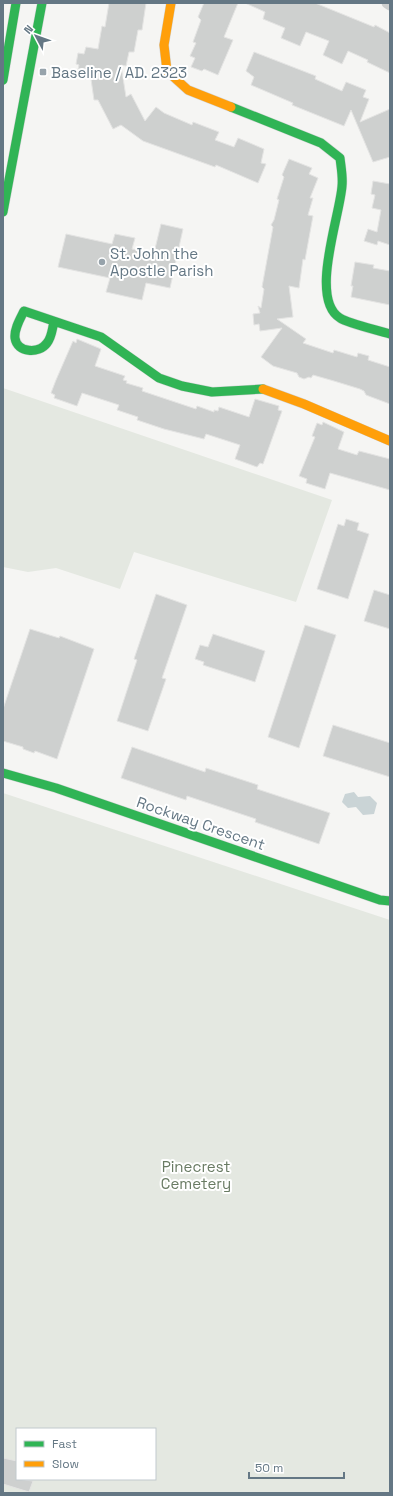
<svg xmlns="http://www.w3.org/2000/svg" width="393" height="1496" font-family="'Space Grotesk',sans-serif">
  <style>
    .green { fill: #e4e8e1; fill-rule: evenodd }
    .water { fill: #cad4d6 }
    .building { fill: #ced0cf; stroke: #e4e4e3 }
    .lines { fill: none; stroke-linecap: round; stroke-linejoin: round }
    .fast-casing { stroke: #d2d3d4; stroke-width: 10 }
    .slow-casing { stroke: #d2d3d4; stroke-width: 10 }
    .street { stroke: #cccece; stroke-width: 11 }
    .fast { stroke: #30b455; stroke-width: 9 }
    .slow { stroke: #ff9f0a; stroke-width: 9 }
    .poi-dot { fill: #97a3ab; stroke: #fff; stroke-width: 1.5 }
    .labels { text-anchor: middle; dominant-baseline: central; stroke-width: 4; stroke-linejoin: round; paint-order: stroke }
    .poi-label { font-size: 15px; fill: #647784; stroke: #fff; text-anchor: start }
    .street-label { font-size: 15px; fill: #647784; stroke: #fff }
    .park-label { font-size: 15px; fill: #697b63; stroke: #fff }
  </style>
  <rect width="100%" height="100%" fill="#f5f5f3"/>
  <path class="green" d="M3,388L332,500L296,602L134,552L120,589L56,568L28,572L3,567Z
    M3,793L390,920V1493H3ZM17,1429H155V1479H17Z"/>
  <path class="water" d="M354,792L358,797L370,796L377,803L374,814L363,815L356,807L348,808L342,802L345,794Z"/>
  <path class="building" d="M109,3H146L142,30H138L134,52H129L126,66L121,65L126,97L131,94L145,121L156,107L164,113L192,125L193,122L219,132L215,140L234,147L238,138L264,149L261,163L266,164L258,183L216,165L215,167L143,141L121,125L113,129L98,100H94L90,72L78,70L79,65L76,64L78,53L84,54L86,47L98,49L102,26L105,27Z
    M204,3H238L224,37L233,40L218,75L204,69L202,71L191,67L195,58L190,56L196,43L193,42L201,20L198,17Z
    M245,3H315L374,27L375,25L390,33V73L367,62L368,60L348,51L342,64L323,55L329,41L306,32L300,46L281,38L285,28L263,19L265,12Z
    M254,52L316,76L315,79L342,91L346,82L366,90L363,97L369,99L360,122L390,109V157L373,162L351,110L344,126L292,105L293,103L251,85L254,77L246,71Z
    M289,159L312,168L309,174L318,178L310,198H313L308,215L313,216L305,260L303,259L299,288L289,286L293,317L277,319L306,339L303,343L333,353L334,350L357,357L358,353L369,356L368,360L390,367V404L366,395L364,391L360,389L334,381L313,375L311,378L309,377L304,379L299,377L297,373L273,366L261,357L282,328L260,331L259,324L254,325L253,314L260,313L258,306L261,308L264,289L262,287L273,227L271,225L274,220L279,200L277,199L284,177L282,175Z
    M373,181L390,184V245L378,241L377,245L364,241L368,229L377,232L381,210L372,208L375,195L371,194Z
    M161,224L183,229L170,288L146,283L142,300L106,292L110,278L58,267L66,234L112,244L115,234L135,238L132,249L154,253Z
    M355,262L374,265L373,268L390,271V305L351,297L353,286H351Z
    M77,339L101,349L95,366L125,376L123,380L127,381L126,383L143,388L142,391L196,409L197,406L214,412V410L218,411L219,407L249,417L255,399L279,406L278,410L282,411L263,464L260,463L257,467L235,459L240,445L206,434L204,439L164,429L137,420L138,417L117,410L119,405L82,393L77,406L54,398L55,395L51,393L56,380L73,341L76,343Z
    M323,422L344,432L338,449L357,455L359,451L390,459V490L330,473L325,489L306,483L307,479L299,476L315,437L312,436L317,423L322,425Z
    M346,519L359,523L357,530L369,534L348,599L317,589L338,524L344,526Z
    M374,590L390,595V629L364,621Z
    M156,594L187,605L162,678L166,679L148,731L117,721L137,660L134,659Z
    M305,625L336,635L299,748L268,737Z
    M30,629L59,638L60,636L94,649L57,759L35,751L34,753L23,749V747L3,741V709Z
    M213,634L265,651L255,682L203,665L204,662L195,659L200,645L208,647Z
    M333,725L390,743V777L323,756Z
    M132,747L205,772L206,768L258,785L257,789L330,813L319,844L255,822L256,819L187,796L186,800L121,778Z
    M3,1458L17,1461V1479L33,1481L29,1492L3,1484Z"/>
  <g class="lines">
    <g class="fast-casing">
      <path id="fast" d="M3,80L16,3
        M231,107L321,143L340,158C341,167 343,177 342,186C340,216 309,299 340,318C349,324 378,330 390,334
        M3,212L42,3
        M54,322C52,329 52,337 47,343C39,354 17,353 15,338C14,329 20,319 24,311L101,337L159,378L182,386L212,392L263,389
        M3,773L56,788L380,900L390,901"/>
    </g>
    <g class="slow-casing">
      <path id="slow" d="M171,3L164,45L167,71L188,90L231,107
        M263,389L304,404L390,441"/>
    </g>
    <path class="street" d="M387,3L390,5"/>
    <use href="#fast" class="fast"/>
    <use href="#slow" class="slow"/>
  </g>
  <g class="poi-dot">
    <rect x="39" y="68" width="8" height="8" rx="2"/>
    <circle cx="102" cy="262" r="4"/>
  </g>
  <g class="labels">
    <g class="poi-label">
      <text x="51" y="72">Baseline / AD. 2323</text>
      <text x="110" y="253">St. John the<tspan x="110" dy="17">Apostle Parish</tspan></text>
    </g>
    <g class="street-label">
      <text transform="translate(201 823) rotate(19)">Rockway Crescent</text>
    </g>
    <g class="park-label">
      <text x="196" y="1166">Pinecrest<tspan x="196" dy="17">Cemetery</tspan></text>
    </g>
  </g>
  <rect width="393" height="1496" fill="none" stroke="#647784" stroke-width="8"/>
  <rect x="16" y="1428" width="140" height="52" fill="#ffffff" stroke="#c1c9ce"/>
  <rect x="24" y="1441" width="20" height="6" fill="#30b455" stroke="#c1c9ce"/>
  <text x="52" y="1448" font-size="12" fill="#647784">Fast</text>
  <rect x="24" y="1461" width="20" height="6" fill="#ff9f0a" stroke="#c1c9ce"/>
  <text x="52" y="1468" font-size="12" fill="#647784">Slow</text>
  <g transform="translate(36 36) rotate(311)" stroke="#ffffff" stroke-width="3" paint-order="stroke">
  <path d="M0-3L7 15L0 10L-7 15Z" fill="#647784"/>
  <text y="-6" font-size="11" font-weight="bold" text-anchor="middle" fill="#647784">N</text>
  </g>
  <path d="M249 1472v6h95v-6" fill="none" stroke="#647784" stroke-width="2"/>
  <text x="255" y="1472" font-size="12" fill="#647784" stroke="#ffffff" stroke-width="3" paint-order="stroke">50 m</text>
</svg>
